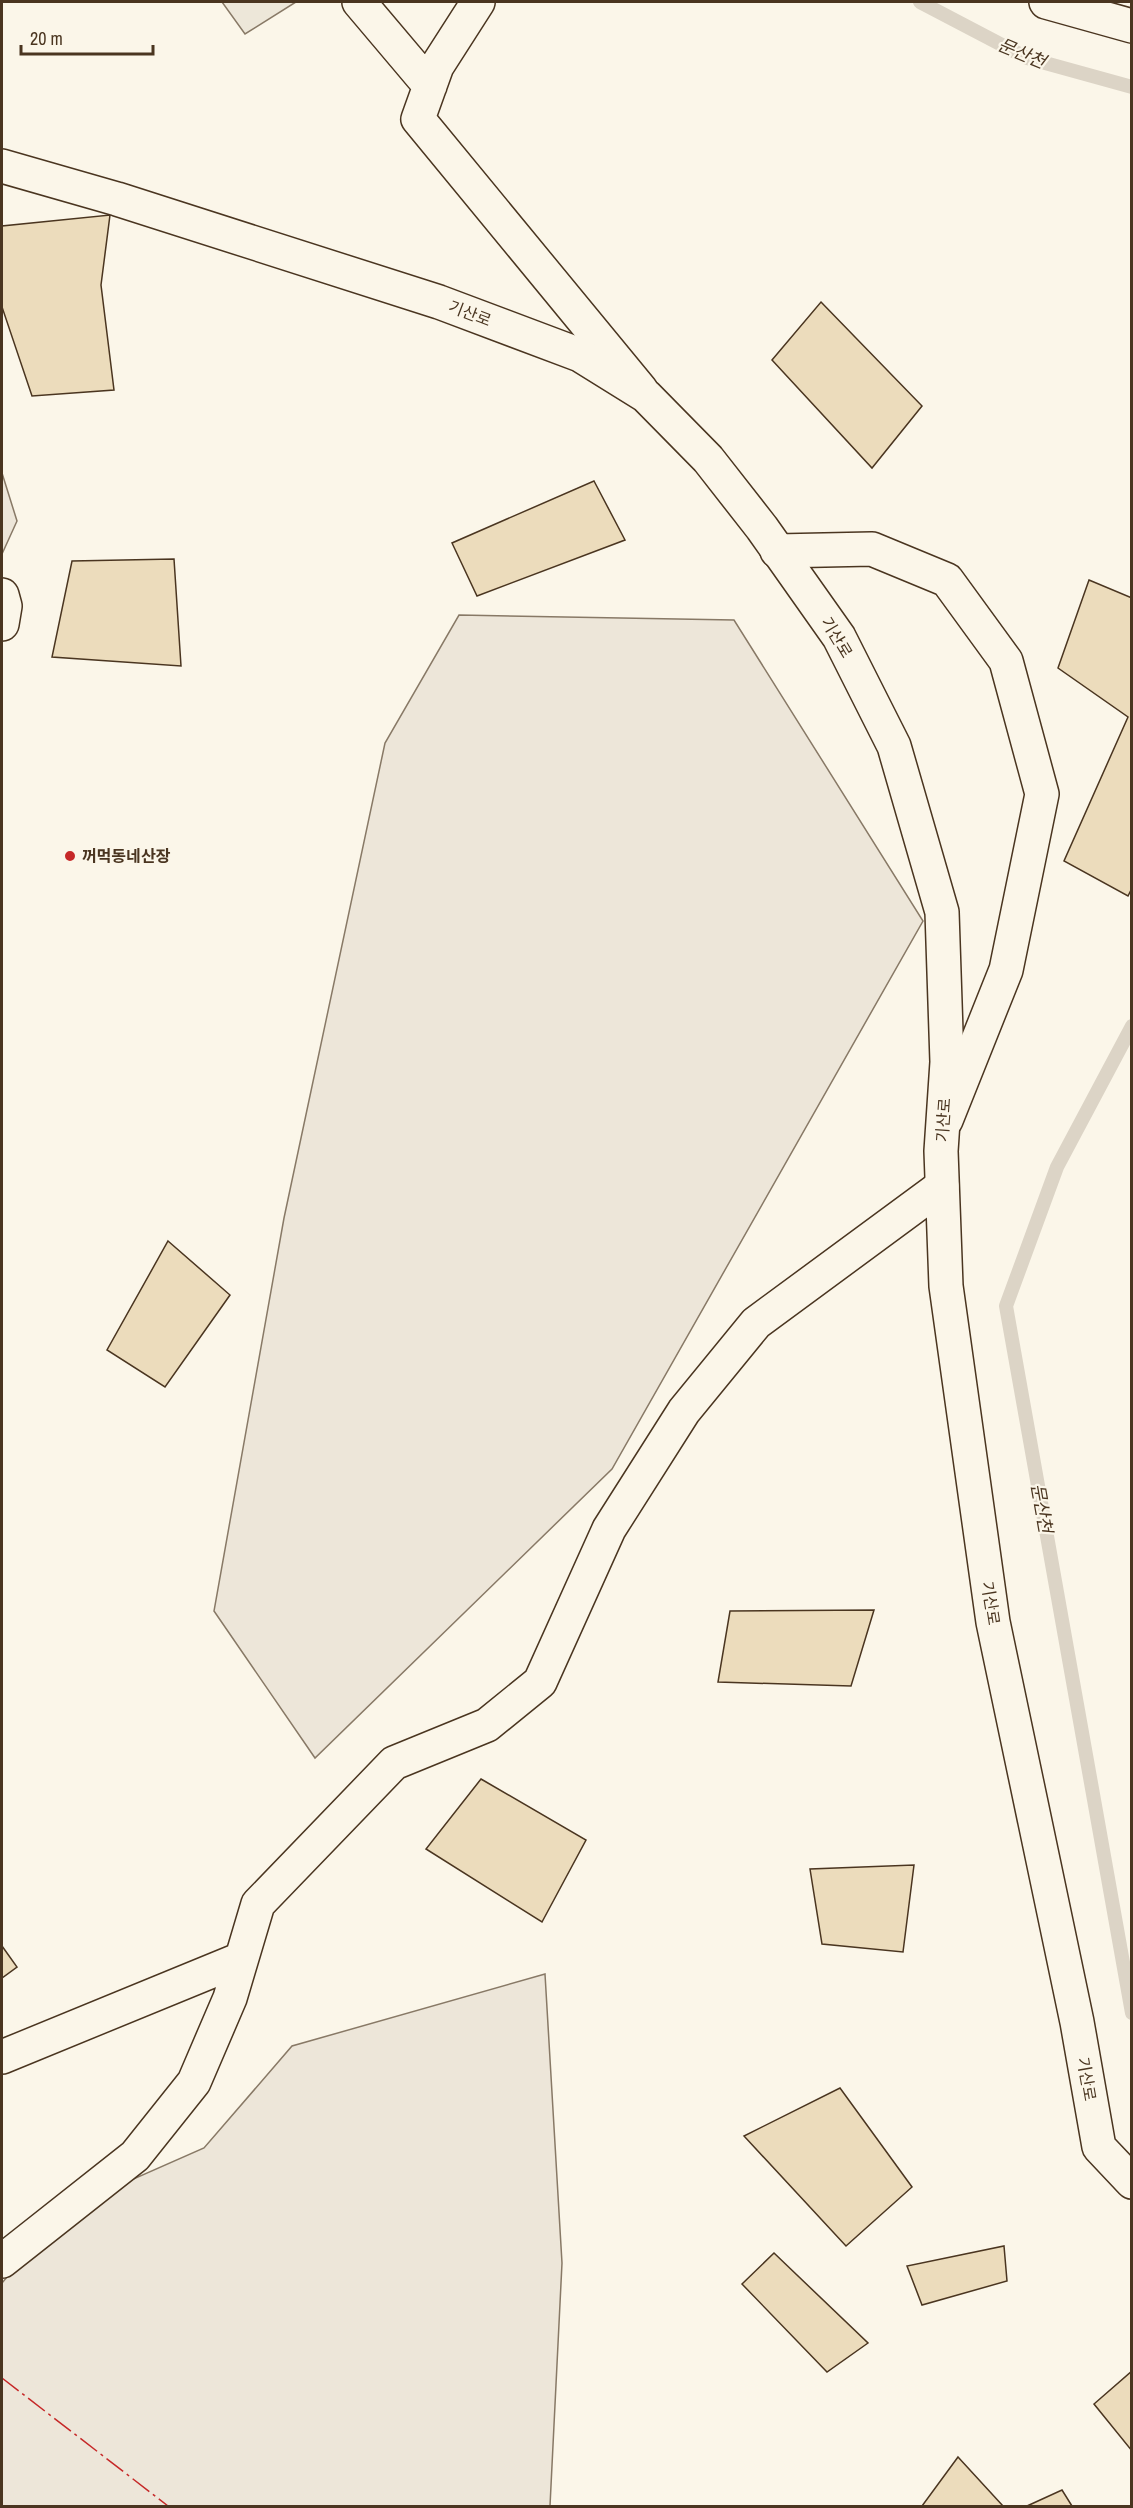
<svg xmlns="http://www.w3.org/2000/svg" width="1133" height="2508" font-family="'Archivo Narrow','Noto Sans KR',sans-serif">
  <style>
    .green { fill: #ede6d9; stroke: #887966; stroke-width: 1.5 }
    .parking { fill: #ede7d9; stroke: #887966; stroke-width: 1.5 }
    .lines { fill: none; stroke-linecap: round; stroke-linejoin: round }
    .stream { stroke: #dcd4c6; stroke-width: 14 }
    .building { fill: #ecdcbc; stroke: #4a3520; stroke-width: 1.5 }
    .minor-casing { stroke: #4a3520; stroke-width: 36 }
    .major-casing { stroke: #4a3520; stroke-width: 36 }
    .minor { stroke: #fbf6e9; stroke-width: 33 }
    .major { stroke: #fbf6e9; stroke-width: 33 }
    .power { stroke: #c62828; stroke-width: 1.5; stroke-dasharray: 21 4.5 3 4.5; stroke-linecap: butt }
    .poi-dot { fill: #c62828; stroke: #fbf6e9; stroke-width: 2 }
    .labels { text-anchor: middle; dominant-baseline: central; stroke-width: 4.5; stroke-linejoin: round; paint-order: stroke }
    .street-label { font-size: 16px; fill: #4a3520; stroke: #fbf6e9 }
    .poi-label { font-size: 16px; font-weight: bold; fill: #4a3520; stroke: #fbf6e9; text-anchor: start }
    .water-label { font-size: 18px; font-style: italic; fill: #4a3520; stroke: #fbf6e9 }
  </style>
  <rect width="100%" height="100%" fill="#fbf6e9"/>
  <path class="green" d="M2,473L17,521L2,554Z
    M459,615L734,620L923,921L612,1469L315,1758L214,1611L284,1218L385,743Z
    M545,1974L562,2263L550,2506H2V2283L63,2210L204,2148L292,2046Z"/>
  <path class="parking" d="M222,2H296L245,34Z"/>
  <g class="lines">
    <path class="stream" d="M920,2L1027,58L1132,87
      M1132,1026L1057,1167L1006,1306L1132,2013"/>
  </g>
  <path class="building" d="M110,215L101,285L114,390L32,396L2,307V226Z
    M821,302L922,406L872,468L772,360Z
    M594,481L625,540L477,596L452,543Z
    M174,559L181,666L52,657L72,561Z
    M1089,580L1132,598V888L1128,896L1064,861L1128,717L1058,668Z
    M168,1241L230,1295L165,1387L107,1350Z
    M874,1610L851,1686L718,1682L730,1611Z
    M481,1779L586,1840L542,1922L426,1849Z
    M914,1865L903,1952L822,1944L810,1869Z
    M2,1946L17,1967L2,1978Z
    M840,2088L912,2187L846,2246L744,2136Z
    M1004,2246L1007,2281L922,2305L907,2266Z
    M774,2253L868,2343L827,2372L742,2284Z
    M1132,2371V2451L1094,2404Z
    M958,2457L1003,2506H922Z
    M1062,2490L1072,2506H1027Z"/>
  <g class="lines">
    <g class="minor-casing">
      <path id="minor" d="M359,2L430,86
        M478,2L437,66L418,119L641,390
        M1046,2L1132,26
        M777,551L872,549L947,580L1006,661L1042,794L1006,970L946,1120
        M2,595L5,606L2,624
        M2,2057L241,1959
        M2,2261L135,2156L194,2082L230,1998L258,1904L394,1763L487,1725L540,1682L609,1529L684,1411L756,1323L942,1186"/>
    </g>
    <g class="major-casing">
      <path id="major" d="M2,166L117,199L439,302L580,355L646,396L708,459L762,528L839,637L894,746L942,912L947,1062L941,1151L946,1286L993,1622L1077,2022L1099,2147L1132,2182"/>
    </g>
    <use href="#minor" class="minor"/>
    <use href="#major" class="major"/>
    <path class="power" d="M2,2378L168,2506"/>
  </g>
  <circle class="poi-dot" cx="70" cy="856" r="6"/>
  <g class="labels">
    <g class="street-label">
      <text transform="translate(470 313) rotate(21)">기산로</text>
      <text transform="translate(837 637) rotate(59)">기산로</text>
      <text transform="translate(943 1120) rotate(-86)">기산로</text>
      <text transform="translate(991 1603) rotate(81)">기산로</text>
      <text transform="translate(1087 2079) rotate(80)">기산로</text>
    </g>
    <g class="poi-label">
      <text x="82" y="856">꺼먹동네산장</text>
    </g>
    <g class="water-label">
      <text transform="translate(1022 53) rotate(23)">문산천</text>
      <text transform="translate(1042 1508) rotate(80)">문산천</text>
    </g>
  </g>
  <rect width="1133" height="2508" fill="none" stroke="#4a3520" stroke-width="6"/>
  <path d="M21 45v9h132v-9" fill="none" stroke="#4a3520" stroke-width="3"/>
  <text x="30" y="45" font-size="18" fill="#4a3520" stroke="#fbf6e9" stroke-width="4.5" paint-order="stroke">20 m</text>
</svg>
